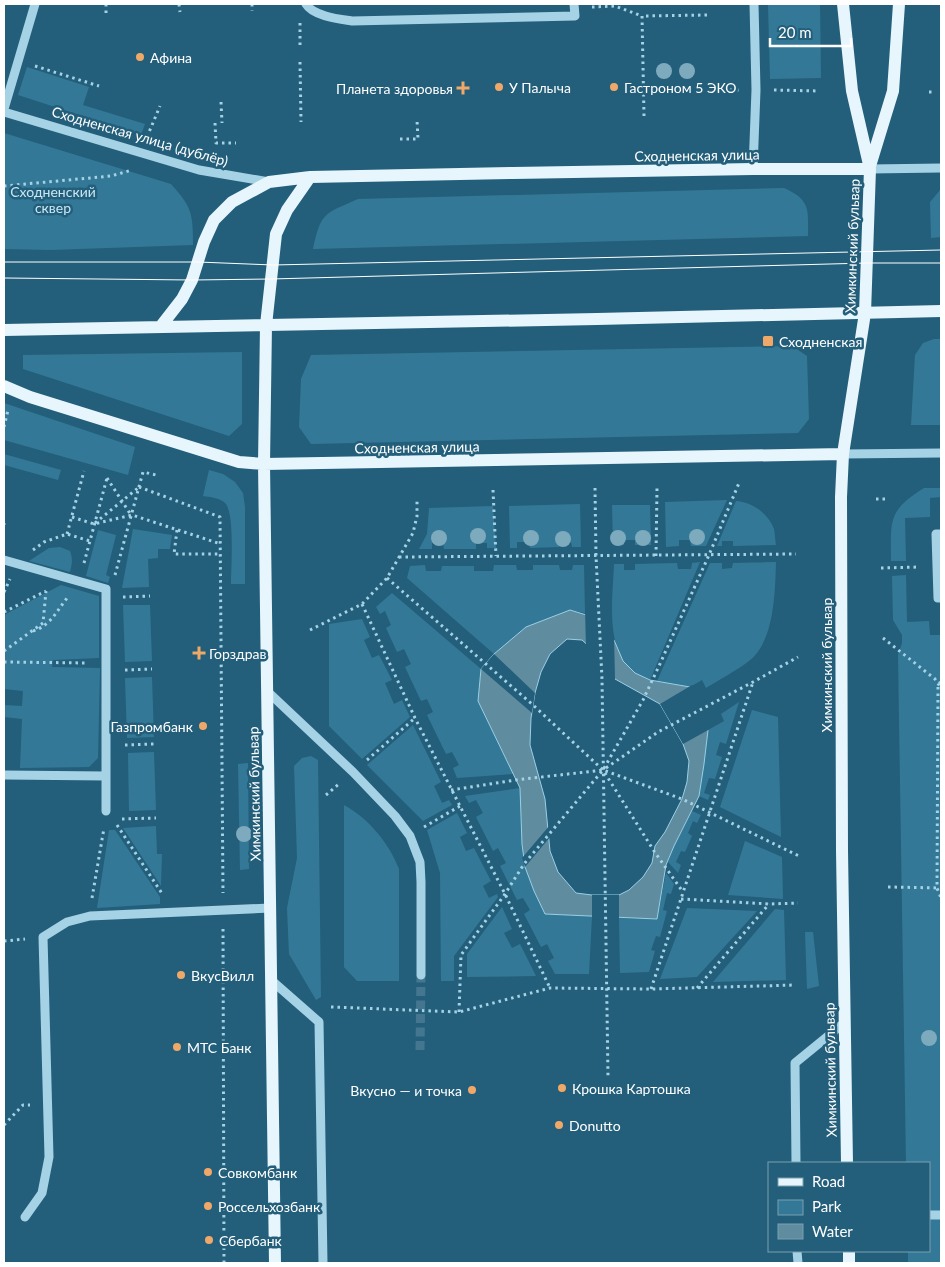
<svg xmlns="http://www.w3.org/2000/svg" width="945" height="1267" font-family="Lato,sans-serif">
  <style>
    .green { fill: #337997 }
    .water { fill: #608ca0; stroke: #9ad0e6; fill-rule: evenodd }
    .pier { fill: #235f7b }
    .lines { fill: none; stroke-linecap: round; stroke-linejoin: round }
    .minor-tunnel { stroke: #44778f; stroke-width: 9; stroke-dasharray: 9 4.5; stroke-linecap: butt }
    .path { stroke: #a6d2e5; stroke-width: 3; stroke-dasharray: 2.5 4; stroke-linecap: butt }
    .minor { stroke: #a6d2e5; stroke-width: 9 }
    .major { stroke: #e7f5fd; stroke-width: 12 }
    .tram { stroke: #fff; stroke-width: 1 }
    .tree { fill: #7eaabe }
    .poi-dot { fill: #f0a869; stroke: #235f7b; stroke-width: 2 }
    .labels { text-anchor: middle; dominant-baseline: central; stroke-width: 5; stroke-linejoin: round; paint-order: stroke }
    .poi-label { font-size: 14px; fill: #fff; stroke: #235f7b; text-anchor: start }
    .street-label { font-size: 14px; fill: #fff; stroke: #235f7b }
    .park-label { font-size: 14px; fill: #c9e7f4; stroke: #235f7b }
  </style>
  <rect width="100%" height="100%" fill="#235f7b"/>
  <path class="green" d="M768,4H820L821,78L770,79Z
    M27,67L89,87L83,105L145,124L141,135L18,95Z
    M4,133L171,184C192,207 193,214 193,245L51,250L4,249Z
    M784,188C811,200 808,210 808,236L313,249C321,211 325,214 358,199Z
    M941,189V237L931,238L930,202Z
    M934,339H941V425H911L915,355L923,343Z
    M792,346L807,356L809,419L798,433L311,444L299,427L301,379L311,355Z
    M242,352V424L229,436L23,369V355Z
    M4,403L135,447L128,475L4,440Z
    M4,454L61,470L58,480L4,465Z
    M209,470L223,474L235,482L243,493L245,507V584H231C231,569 235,512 225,503C220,498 210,497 203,496Z
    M924,488H941V497L930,498V517L905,518L906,561H891C891,521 887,511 924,488Z
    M727,500L706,546H691L690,540H679V546L666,547L665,502Z
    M736,501C752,502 768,513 774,529C775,534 775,540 776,545L733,546V541H722V546H717Z
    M580,504L581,547H572L571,542H559V547L530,548L529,542H517V548H510L509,506Z
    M612,505H650L651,545H635V540H624V545H613Z
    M493,506L496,548H487V543H476V549H444L443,543H432V549H419L427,534L429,508Z
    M133,529L172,535L170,549H158V558L148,559L149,587L122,588Z
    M98,530L116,535L106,575L110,577L108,583L86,576Z
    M60,547L70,551C73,559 72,564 70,572L29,561L49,548Z
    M700,562L650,680C645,678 640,676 635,674C604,653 613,596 614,564H624V570H635V564L677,563L678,569H691L692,563Z
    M776,562C775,591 775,641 749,661C736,671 720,679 706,688L702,680L690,687L657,681L710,563H722V569L732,568L733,563Z
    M425,565L426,571H441L442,566H474V571H493L494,565H516L517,570H533V565H559L560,570H572L573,565H584L585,613L570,610L526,627L494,654L407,578L410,566Z
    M906,575L907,622L929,621L930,635H941V1263H908V1251H929V1163H906L898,655L902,643V635L893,620L892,576Z
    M61,585L99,596V658L53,660L52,667L100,668L98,758L89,767L20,768L22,719L4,717V705L22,706L23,691L4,689V615Z
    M392,593L481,669L478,701L513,774L457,778L453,768L459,765L452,752L446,754L427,715L433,712L427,699L421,701L405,667L411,664L404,649L397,652L386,628L391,625L385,611L380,614L376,607Z
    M123,605H150L152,661L125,662Z
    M362,619L370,637L364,640L372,658L379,655L392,680L385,683L394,704L402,700L410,717L362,759L329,726V624Z
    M152,677L154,737L127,738L125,678Z
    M739,702L726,744L720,742L716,755L722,757L715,779L709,778L704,793L710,795L708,800L699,796L708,730L724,721L721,714Z
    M752,710L778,717L781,837L720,807Z
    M413,725L441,782L434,786L442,803L449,800L452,805L423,821L367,765Z
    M154,752L156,810L129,811L128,753Z
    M311,756L318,760L321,997L316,1000L289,954L287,908L297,858L294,766L302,758Z
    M248,763L249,869L240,870L238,764Z
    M520,788L522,844L525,867L545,914L592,916L589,974H555L548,961L554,958L547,944L541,947L524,914L530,910L523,898L517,900L500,866L506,863L498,848L493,851L476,817L483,813L476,800L469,803L465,796Z
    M344,805C368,818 389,843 399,869V981H357L344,967Z
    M692,811L701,815L697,823L693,821L688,833L692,836L685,852L681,851L676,862L681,865L678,873L668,862L674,846Z
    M457,813L467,833L460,837L466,851L474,848L491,881L483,886L489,898L497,894L498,897L454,956V981H441L440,873L427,830Z
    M156,826L157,854H162L161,886L123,828Z
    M109,830H115L160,897V904L97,908Z
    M745,841L782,857L783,899L728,895Z
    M666,873L674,884L671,894L667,893L663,910L667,911L660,937L656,936L651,950L655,951L649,972L620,973L619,918L657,919Z
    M502,907L512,929L504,933L512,948L520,944L536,976L467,977V954Z
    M687,908L757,911L697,977L660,979Z
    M775,909L784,910L786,980L713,982Z
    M805,932H813L819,986L807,989Z"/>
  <path class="water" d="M570,610L593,617L614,640L623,661L635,673L650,680L690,687L708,730L704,764L699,796L674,846L666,865L657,919L545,914L534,891L525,867L522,844L520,788L478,701L481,669L494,654L526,627ZM567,639L582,640L593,650L615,679L660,704L683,744L689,761L687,782L682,799L665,832L655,846L652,863L643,877L629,890L619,895H592L576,893L558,872L550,851L545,799L530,745L531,718L535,693L541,672L550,654Z"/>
  <path class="pier" d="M585,610L595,615L607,625L614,635L615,679H612L586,647Z
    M494,654L535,693L532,713L481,669Z
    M692,685L704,698L710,712V729L683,744L660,704Z
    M550,825L551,836L525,867L522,858Z
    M592,895H619V920L592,919Z"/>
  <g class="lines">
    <path class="minor-tunnel" d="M420,1050L421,975"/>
    <path class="path" d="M106,4V14
      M179,4L180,12
      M252,4V11
      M592,7L615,6L642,16
      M300,23V49
      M300,62L301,122
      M35,66L99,86
      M710,90H739
      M774,90L819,91
      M929,92H935
      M221,102L222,123
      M644,116L642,16L708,15
      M215,123L216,143H236
      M147,137L160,106
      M400,139H418L417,120
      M4,186L111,176L132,170
      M4,427L8,410
      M107,478L131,515
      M139,487L220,517L223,893
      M595,488L596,556L602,679L608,1076
      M493,490L496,556
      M876,499H888
      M72,517L94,524L132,515L221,544
      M95,523L138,488
      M4,525V523
      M177,530L174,554H221
      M67,534L84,471
      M33,550L44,542L67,534L90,541
      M656,556L657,488
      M399,557L796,554
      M84,563L107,478
      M881,568L920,567
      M115,575L143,472L156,475
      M387,578L533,705L603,770L654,851L683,892
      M4,592L10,579
      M123,597L150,596
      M362,604L415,718L505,894L550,988
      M4,612L46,591
      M310,630L362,604L387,578L413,533L417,516V499
      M33,631C50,626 57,611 67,598
      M883,638L935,679L941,688
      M4,651L43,623L46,591
      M4,662L88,663
      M125,670L152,669
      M941,682L938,684L937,888L941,898
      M125,745L154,744
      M367,760L415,718
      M606,768L658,732L753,682L798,657
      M451,790L516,780L603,770L682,799L801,857
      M326,795L340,783
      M122,819L156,818
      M117,825L163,895
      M424,827L460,806
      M888,887L941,888
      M92,898L104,828
      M681,899L770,904L798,903
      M223,929L224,1263
      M4,941L25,939
      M697,988L769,904
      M651,989L753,682
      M331,1007L459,1012L550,988L651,989L795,985
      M459,1012L461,955L505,894L524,864L603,770L643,700L659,666L709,555L739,483
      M4,1125L23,1105H30"/>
    <path class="minor" d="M306,4C313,16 339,19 352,21L575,16L574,4
      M4,109L35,4
      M4,112L199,170L269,182
      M753,169L756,90L754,4
      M870,169L941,168
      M843,454L941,453
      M941,534H936L938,598H941
      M4,560L106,589V811
      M267,691L353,772L395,816L410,836L420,862L421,882V975
      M4,775L106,776
      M271,980L319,1022L323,1263
      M796,1163L795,1063L844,1023
      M929,1215H941
      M25,1217L42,1193L49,1157L43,937L67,922L90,916L270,908
      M797,1251L798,1263"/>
    <path class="major" d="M843,4L852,91L870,169L865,313L843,454L841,497L842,851L847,1163
      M870,166L893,91L899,4
      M161,326L182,299L192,280L204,242L214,220L232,202L269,182L310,177L513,173L753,169H870
      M4,330L597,319L941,311
      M4,386L30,397L239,462L264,464L843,454
      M849,1251V1263
      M275,1263L264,464L266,325L276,234L287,210L310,177"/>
    <path class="tram" d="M4,262H198L273,265L941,250
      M4,278L192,280L271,279L867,263H941"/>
  </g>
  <g class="tree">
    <circle cx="664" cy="71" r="8"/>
    <circle cx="687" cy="71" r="8"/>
    <circle cx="478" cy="536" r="8"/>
    <circle cx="697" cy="537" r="8"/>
    <circle cx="439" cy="538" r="8"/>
    <circle cx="531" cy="538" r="8"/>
    <circle cx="618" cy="538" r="8"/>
    <circle cx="643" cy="538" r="8"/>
    <circle cx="563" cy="539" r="8"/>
    <circle cx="244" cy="834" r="8"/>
    <circle cx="929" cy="1038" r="8"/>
  </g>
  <g class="poi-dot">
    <circle cx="140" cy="57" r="5"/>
    <circle cx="499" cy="87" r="5"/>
    <circle cx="614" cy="87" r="5"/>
    <path d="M460.5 80.5h5v5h5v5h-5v5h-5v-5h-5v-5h5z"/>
    <rect x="762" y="335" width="12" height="12" rx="2.5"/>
    <path d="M196.5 645.5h5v5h5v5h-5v5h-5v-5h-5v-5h5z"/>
    <circle cx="203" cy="726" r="5"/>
    <circle cx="181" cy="975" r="5"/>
    <circle cx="177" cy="1047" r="5"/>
    <circle cx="562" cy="1088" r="5"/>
    <circle cx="472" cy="1090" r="5"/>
    <circle cx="559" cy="1125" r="5"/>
    <circle cx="208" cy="1172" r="5"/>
    <circle cx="208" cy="1206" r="5"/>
    <circle cx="209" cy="1240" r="5"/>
  </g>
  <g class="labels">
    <g class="poi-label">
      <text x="150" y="57">Афина</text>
      <text x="509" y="87">У Палыча</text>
      <text x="624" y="87">Гастроном 5 ЭКО</text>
      <text x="453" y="88" text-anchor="end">Планета здоровья</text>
      <text x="779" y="341">Сходненская</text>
      <text x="209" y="653">Горздрав</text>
      <text x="193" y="726" text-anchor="end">Газпромбанк</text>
      <text x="191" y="975">ВкусВилл</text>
      <text x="187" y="1047">МТС Банк</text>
      <text x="572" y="1088">Крошка Картошка</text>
      <text x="462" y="1090" text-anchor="end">Вкусно — и точка</text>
      <text x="569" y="1125">Donutto</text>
      <text x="218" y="1172">Совкомбанк</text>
      <text x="218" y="1206">Россельхозбанк</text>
      <text x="219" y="1240">Сбербанк</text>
    </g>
    <g class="street-label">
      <text transform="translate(140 136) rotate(16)">Сходненская улица (дублёр)</text>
      <text transform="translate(697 155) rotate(-1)">Сходненская улица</text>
      <text transform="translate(852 246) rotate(-88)">Химкинский бульвар</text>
      <text transform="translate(417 447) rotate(-1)">Сходненская улица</text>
      <text transform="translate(826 665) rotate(-90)">Химкинский бульвар</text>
      <text transform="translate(254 794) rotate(-91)">Химкинский бульвар</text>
      <text transform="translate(830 1070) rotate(-91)">Химкинский бульвар</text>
    </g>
    <g class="park-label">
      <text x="53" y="191">Сходненский<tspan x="53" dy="16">сквер</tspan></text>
    </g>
  </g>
  <rect width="945" height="1267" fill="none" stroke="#ffffff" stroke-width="10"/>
  <rect x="768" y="1162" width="162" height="90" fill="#235f7b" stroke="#7b9fb0"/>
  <rect x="778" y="1178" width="25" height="8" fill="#e7f5fd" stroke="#7b9fb0"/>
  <text x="812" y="1187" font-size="15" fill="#ffffff">Road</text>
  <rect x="778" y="1200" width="25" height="15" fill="#337997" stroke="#7b9fb0"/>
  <text x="812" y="1212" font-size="15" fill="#ffffff">Park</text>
  <rect x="778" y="1224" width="25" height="15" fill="#608ca0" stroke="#7b9fb0"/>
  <text x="812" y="1237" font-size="15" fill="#ffffff">Water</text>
  <path d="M770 38v8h81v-8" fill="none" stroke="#ffffff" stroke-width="2.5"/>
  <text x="778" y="38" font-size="15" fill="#ffffff" stroke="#235f7b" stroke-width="4" paint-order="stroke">20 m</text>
</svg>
